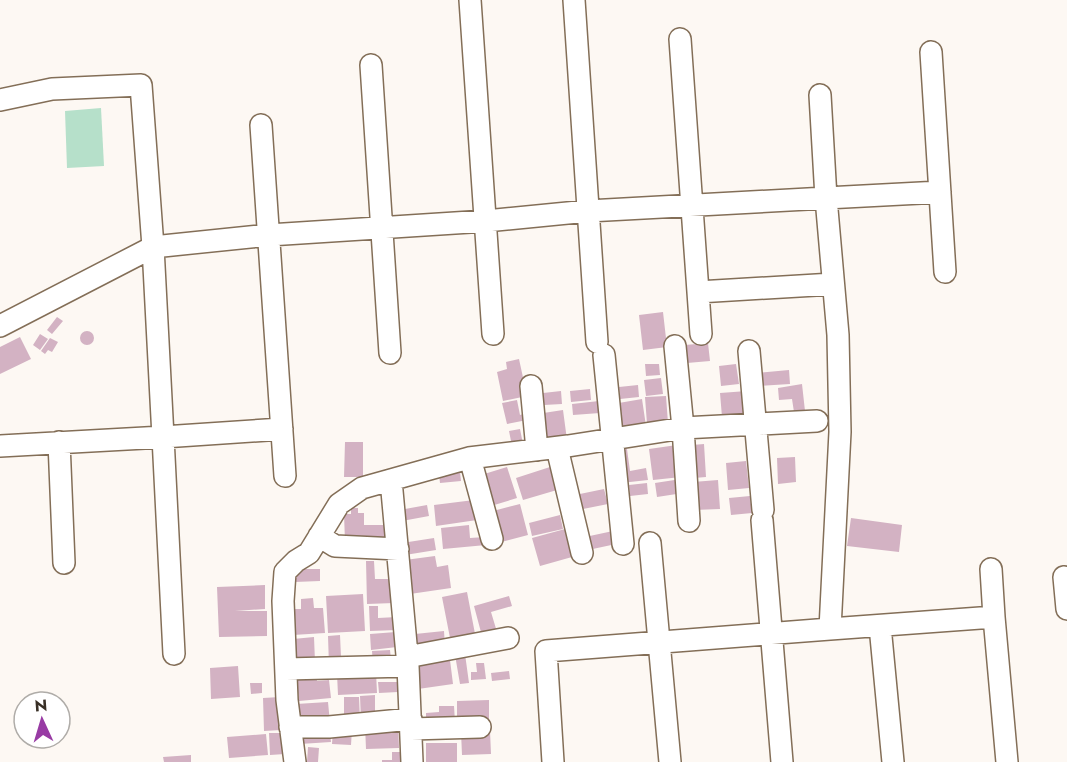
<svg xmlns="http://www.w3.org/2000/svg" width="1067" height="762" font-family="Jost,sans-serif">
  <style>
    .green { fill: #b6e0ca }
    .building { fill: #d3b2c3 }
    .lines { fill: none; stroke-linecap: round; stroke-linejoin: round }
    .street-casing { stroke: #836e57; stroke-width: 24 }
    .street { stroke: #fff; stroke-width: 21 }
  </style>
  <rect width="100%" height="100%" fill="#fdf8f3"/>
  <path class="green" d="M101,108L104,166L67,168L65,111Z"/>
  <path class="building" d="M663,312L667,347L643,350L639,315Z
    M57,317L63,321L52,334L47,330Z
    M80 338a7 7 0 1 1 14 0a7 7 0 1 1-14 0Z
    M40,334L48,339L40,350L33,345Z
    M20,337L31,359L0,374V347Z
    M50,338L58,342L52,352L48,350L45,354L41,351Z
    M708,343L710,361L687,363L685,345Z
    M519,359L527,396L503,401L497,372L507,369L506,362Z
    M645,364H659L660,375L646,376Z
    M736,364L739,384L721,386L719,366Z
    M789,370L790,384L759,386L757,373Z
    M661,378L663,394L646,396L644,380Z
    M802,384L805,411L794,412L792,399L779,400L778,388Z
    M638,385L639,397L620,399L619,387Z
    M590,389L591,400L571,402L570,391Z
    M561,391L562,404L544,405L543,393Z
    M747,391L748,415L722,417L720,393Z
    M666,396L668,423L647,424L645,397Z
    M642,399L646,426L617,430L613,404Z
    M517,400L520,415L526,413L527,420L507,424L502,403Z
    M599,401L600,413L573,415L572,404Z
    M563,410L567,440L541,443L537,414Z
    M520,429L523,444L512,446L509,431Z
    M345,442H363V477H344Z
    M704,444L706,477L694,478L692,445Z
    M677,445L681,477L653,480L649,449Z
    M627,449L630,471L646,468L648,480L621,483L617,450Z
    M795,457L796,482L778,484L777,458Z
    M746,461L749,488L728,490L726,463Z
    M507,467L517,498L491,506L481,475Z
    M550,467L557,490L523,500L516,478Z
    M460,472L461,481L440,483L439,474Z
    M681,479L683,493L657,497L655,483Z
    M718,480L720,509L694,510L693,482Z
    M647,483L648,494L630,496L629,485Z
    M604,489L608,504L578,510L575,495Z
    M750,496L752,513L731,515L729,498Z
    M474,500L477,520L436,526L434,505Z
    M404,502L405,509L427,505L429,516L402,521L399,503Z
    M520,504L528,535L497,543L489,512Z
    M351,508H358V513H364V525H387V542H345L344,514H351Z
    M560,515L563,529L532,536L529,523Z
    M851,518L902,525L899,552L847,546Z
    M469,525L470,538L485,537L486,545L443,549L441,528Z
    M565,529L572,557L540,566L532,538Z
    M613,531L616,544L588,550L585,537Z
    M434,538L436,550L405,555L402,543Z
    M435,556L437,567L448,565L451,588L410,594L405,560Z
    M366,561H374L375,579H394V603L367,604Z
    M295,569H320V581L295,582Z
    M265,585V609L235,611H267V636L219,637L217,587Z
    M467,592L476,639L451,643L442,597Z
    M363,594L365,631L328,633L326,596Z
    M509,596L512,606L491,612L497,632L482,636L474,606Z
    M313,598L314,608H323L325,633L293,635L292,609H301V599Z
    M369,606H378V618L397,617V630L370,631Z
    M444,631L445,647L417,650L415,634Z
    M396,632L397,647L371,650L370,634Z
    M340,635L341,657L366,656L367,665L329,666L328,636Z
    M314,637L315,662L295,668L293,639Z
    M390,650L391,659L373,665L372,651Z
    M465,654L469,683L460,684L455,655Z
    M450,660L453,684L418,689L415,664Z
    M476,663H484L486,679L471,680V672H477Z
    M238,666L240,697L211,699L210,668Z
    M509,671L510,679L492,681L491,673Z
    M376,672L377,693L338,695L337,674Z
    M316,673L317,681L329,680L331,698L299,701L296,676Z
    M378,682H397L398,692L379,693Z
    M250,683H262V693L251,694Z
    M375,695V720H361L360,696Z
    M280,697L281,730L264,731L263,698Z
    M344,697H359L360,721H344Z
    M489,700V724L457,725V701Z
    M328,702L330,723L297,725L296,704Z
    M439,706H454L455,722L426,723V713L439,712Z
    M398,723L399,748L366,749L365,725Z
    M333,729H352L351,745L332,744Z
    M299,730L330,733L331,742L300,744Z
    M490,731L491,754L462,755L461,732Z
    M269,733H284L285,754L270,755Z
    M266,734L268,755L229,758L227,737Z
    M426,743H457V762H426Z
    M308,747L319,748L318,762H307Z
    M392,752H401V762H382V760H392Z
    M191,755V762H164L163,757Z"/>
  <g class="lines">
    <g class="street-casing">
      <path id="street" d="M470,0L493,334
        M574,0L597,342
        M680,39L701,334
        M931,52L945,272
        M371,65L390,353
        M820,95L826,198L940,192
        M0,100L52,89L141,85L153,247L0,326
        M261,125L285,476
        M698,292L833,284
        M675,346L683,428L689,521
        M749,351L763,510
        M604,355L623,544
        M531,386L537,450
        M282,429L163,437L153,247L269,235L486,221L588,211L826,198L838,335L840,432L830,629L994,617L1007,762
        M59,442L64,563
        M0,446L163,437L174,654
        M557,448L582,553
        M470,458L492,539
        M391,480L408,666L412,762
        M762,520L782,762
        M319,536L335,546L398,549
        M650,543L670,762
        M991,569L994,617
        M1064,577L1067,609
        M880,626L893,762
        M407,657L508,638
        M286,669L408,666
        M290,727H329L411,719
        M411,729L480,727
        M295,762L287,700L283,601L285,572L296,561L309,553L339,504L362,488L469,458L568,446L683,428L817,421
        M553,762L546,651L830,629"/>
    </g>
    <use href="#street" class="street"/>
  </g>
  <g transform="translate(42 720) rotate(356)"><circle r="28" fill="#ffffff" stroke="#afaca8" stroke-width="1.5"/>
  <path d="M0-4.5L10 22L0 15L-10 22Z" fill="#983ba4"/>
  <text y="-9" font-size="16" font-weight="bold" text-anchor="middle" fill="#382f25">N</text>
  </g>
</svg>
